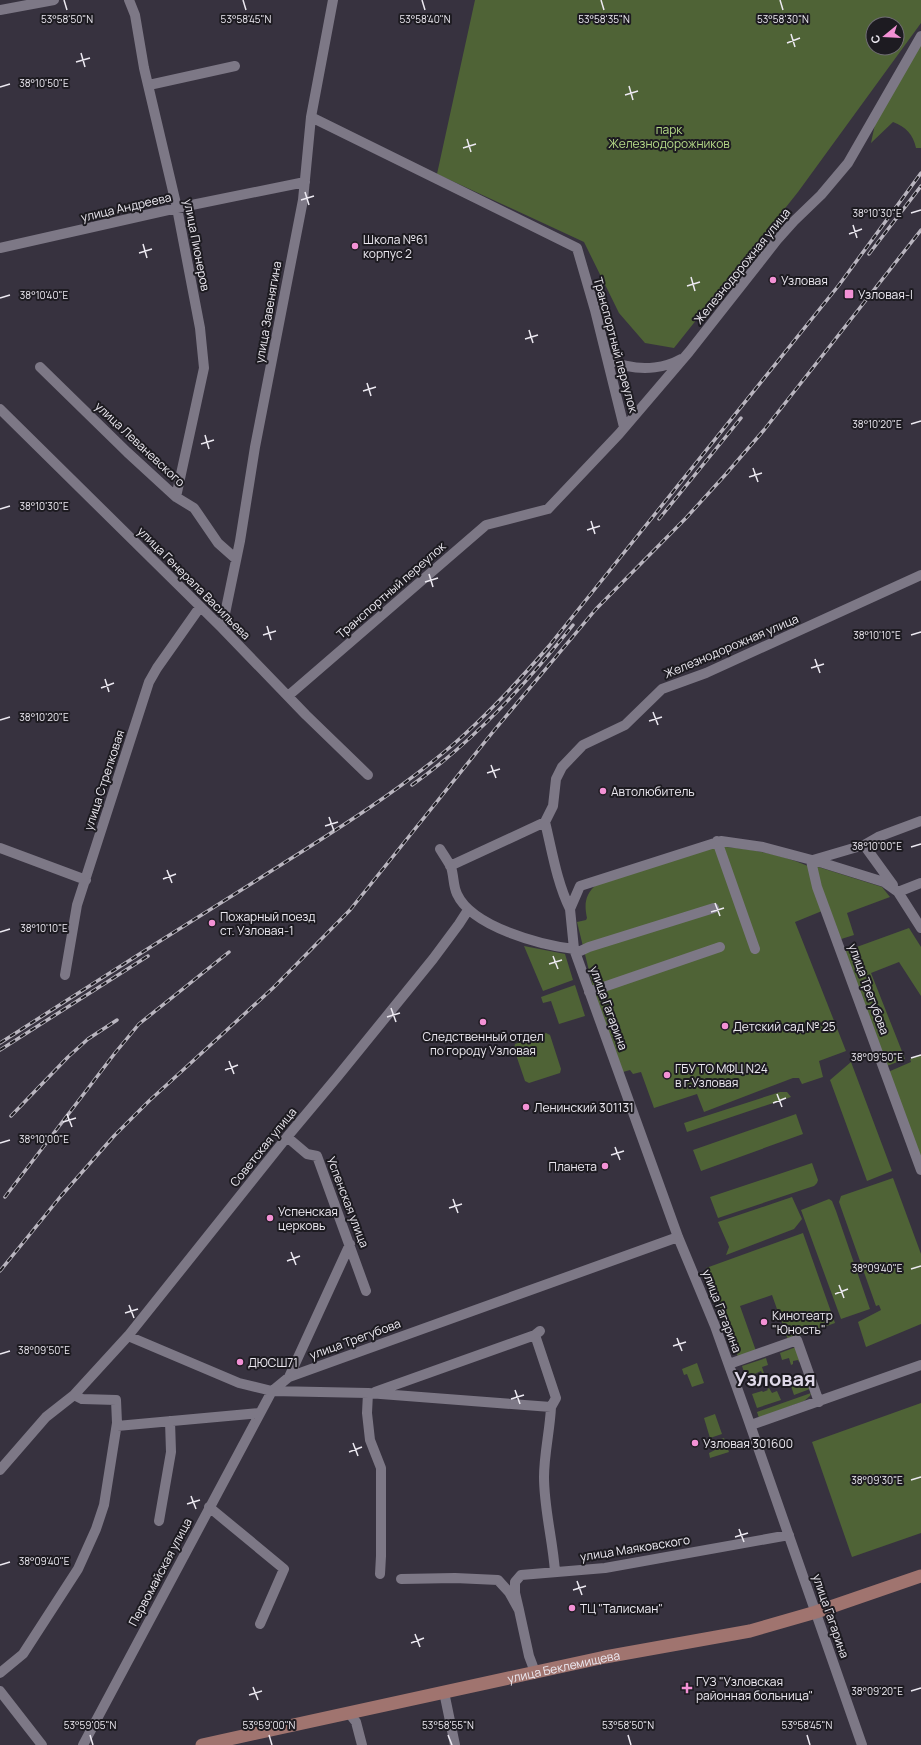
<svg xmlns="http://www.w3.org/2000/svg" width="921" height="1745" font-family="Manrope,sans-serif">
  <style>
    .green { fill: #4f6336; fill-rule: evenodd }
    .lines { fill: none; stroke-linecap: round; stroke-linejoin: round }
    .minor { stroke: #7d7886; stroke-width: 10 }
    .major { stroke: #a0746f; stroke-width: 13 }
    .rail-casing { stroke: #b9b5bf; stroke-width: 3.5 }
    .rail { stroke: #1d1b21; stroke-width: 2; stroke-dasharray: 6; stroke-linecap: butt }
    .ticks { fill: none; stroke: #ece9f1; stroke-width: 1.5 }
    .poi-dot { fill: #f391d5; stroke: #1d1b21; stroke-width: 1.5 }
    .labels { text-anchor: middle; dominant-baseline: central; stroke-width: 4; stroke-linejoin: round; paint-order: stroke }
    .park-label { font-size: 12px; fill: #b5da88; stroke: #1d1b21 }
    .street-label { font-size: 12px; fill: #ece9f1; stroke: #1d1b21 }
    .poi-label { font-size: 12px; fill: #ece9f1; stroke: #1d1b21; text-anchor: start }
    .town-label { font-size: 20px; font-weight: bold; fill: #dfd9e9; stroke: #1d1b21 }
    .ticks-label { font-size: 10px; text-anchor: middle; fill: #ece9f1; stroke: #1d1b21; stroke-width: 4; stroke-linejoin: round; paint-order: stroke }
  </style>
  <rect width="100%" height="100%" fill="#37323f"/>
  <path class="green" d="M475,0H921V23L798,192L674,348L645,343L619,313L584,242L437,174ZM873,24H897V48H873Z
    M921,43V148H916C913,134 906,127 893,122L871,143L878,110Z
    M713,846C746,848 777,853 808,866L822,911L795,922L846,1051L819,1061L823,1077L802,1084L799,1078H793L704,1112L697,1094L654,1108L641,1072L633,1074L630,1070L623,1072L595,995L577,922L586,920L587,918C584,904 585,894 597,884Z
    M812,865L882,887L890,897L847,913L854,935L838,940Z
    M909,928L921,947V996L899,962L871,973L905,1059L887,1066L843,952Z
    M524,946L565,954L573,980L543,991Z
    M575,985L585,1016L559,1024L551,1001L543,1003L541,997Z
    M546,1033L550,1035L561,1069L560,1073L529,1083L525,1081L514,1049L515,1044Z
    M921,1055V1164L888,1072L911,1062L910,1059Z
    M851,1062L892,1171L867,1181L830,1080Z
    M780,1092H787L791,1097L687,1132L684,1123Z
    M796,1114L803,1134L701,1171L693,1150Z
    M812,1163L818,1180L817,1183L814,1186L718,1218L710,1197Z
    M893,1178L921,1254V1324L866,1347L858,1322L881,1310L879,1305L876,1306L839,1202L841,1196Z
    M792,1197L802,1219L794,1229L726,1255L729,1247L718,1222Z
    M829,1199L832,1201L836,1211L870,1309L841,1319L801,1210Z
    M803,1233L835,1323L788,1340L772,1295L740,1306L756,1351L738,1357L706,1268Z
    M796,1347L801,1361L799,1362L798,1360L793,1361V1364L791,1365L789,1358L782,1360L780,1353Z
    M766,1358L768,1365L762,1367L764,1373H762L761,1371L746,1378L742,1366Z
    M697,1363L704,1383L692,1387L687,1374L684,1375L682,1369Z
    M803,1376H805L810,1389L794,1395L791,1386L798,1384L796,1378L799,1379Z
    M769,1388L772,1393L777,1391L781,1400L757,1408L752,1394L762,1391L763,1392L768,1390L767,1389Z
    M811,1393L810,1396L804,1401L759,1418L757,1412Z
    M921,1403V1533L852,1557L812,1442Z
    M715,1414L722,1434L710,1438L704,1418Z
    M724,1438L729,1452L710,1458L709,1453L715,1450L712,1442Z"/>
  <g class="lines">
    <path class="minor" d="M129,0L135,15L144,68L177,208L200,328L204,368L176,497
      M0,10L54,0
      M149,85L235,66
      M311,117L577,248L595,310L624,427
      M0,248L177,208L305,182
      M607,357C613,360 620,365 627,366C645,370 665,368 681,359
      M40,367L127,452L176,497L194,508L218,543L236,559
      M0,409L222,628L306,715L368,775
      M222,628L240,541L255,447L303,200L311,117L333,0
      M288,696L486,525L548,509L619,434L689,352L777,240L794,221L821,195L848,163L921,36
      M545,822C552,851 557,883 570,909
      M717,841L755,949
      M864,845L893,885
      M0,848L86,880
      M440,849C443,854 448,861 451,867C454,876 453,886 457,894C472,927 541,945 574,949
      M813,860L864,845L878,837L921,821
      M811,861L817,887L921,1170
      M450,866L545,822L553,806L556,779L562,767L583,745L625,725L662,689L706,673L921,575
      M898,892L921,883
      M576,953L589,947L714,908
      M65,975L77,905L149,682L157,668L200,607
      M589,992L720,947
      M287,1137L307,1154L317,1156L366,1291
      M128,1336L239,1383L272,1391L368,1393L551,1407L556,1398L535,1335L540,1331
      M729,1364L797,1340L819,1402
      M289,1377L350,1244
      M375,1392L535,1335
      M368,1393L367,1413L370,1440L381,1468V1556L380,1574
      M551,1407C550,1430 544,1454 544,1477C544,1509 553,1541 555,1572
      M751,1425L921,1365
      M117,1426L260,1413
      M0,1470L46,1417L74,1395L128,1336L287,1137L338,1076L433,959L459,924L468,910
      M209,1507L284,1569L260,1624
      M159,1521L171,1452L170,1421
      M401,1579L455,1578L498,1580L509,1592L519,1610L529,1656L535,1672
      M519,1610L515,1593V1582L521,1575L605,1568L789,1535
      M0,1673L23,1654L78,1569L96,1529L104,1505L117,1423L116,1400L82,1399L74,1395
      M0,1691L42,1745
      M444,1692L455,1745
      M349,1713L356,1722L362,1745
      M83,1745L272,1391L289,1377L678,1237
      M862,1745L746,1413L715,1326L678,1237L574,949L570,909L580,886L721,841L763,847L823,863L884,882L898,892L921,928"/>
    <path class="major" id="s1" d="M202,1745L605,1657L750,1631L816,1612L921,1576"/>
    <g class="rail-casing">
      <path id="rail" d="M869,254L921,186
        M659,519L741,418
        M412,785C474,741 526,684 573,625
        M0,1043C84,989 169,935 254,882C318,841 385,801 443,753C482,721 516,684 549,646L839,285L921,173
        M0,1050L148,956
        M11,1116L68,1057L88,1039L117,1020
        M5,1197L115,1053L139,1024L229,952
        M0,1271L61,1196L114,1136L149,1101L273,988L350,910L492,733L596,609L686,518L726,474L764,430L921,230"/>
    </g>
    <use href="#rail" class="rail"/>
  </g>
  <path class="ticks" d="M64,0L67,10M243,0L246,10M422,0L425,10M601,0L604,10M780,0L783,10M791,34L795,47M787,43L800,38M81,53L85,67M76,62L90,58M629,86L633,100M0,87L10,84M625,95L638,91M467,139L471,152M463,148L476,144M305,192L309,205M301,200L314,196M911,213L921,210M853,225L857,238M849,234L862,229M143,244L147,258M139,253L152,249M691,277L695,291M687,286L700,282M0,298L10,295M529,330L533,343M525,339L538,335M367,383L371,396M363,391L376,387M911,424L921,421M205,435L209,449M201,444L214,440M753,468L758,482M749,477L762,473M0,509L10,506M591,521L595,534M587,530L600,526M429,574L433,587M425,582L438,578M267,626L271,640M263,635L276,631M911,635L921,632M815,659L820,673M811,668L824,664M105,679L109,692M101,688L114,683M653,712L658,725M0,720L10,717M649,721L662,717M491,765L496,778M487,773L500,769M329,817L334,831M325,826L338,822M911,847L921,844M167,870L172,883M163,879L176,874M715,903L720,916M711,912L724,908M0,932L10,929M553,956L558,969M549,964L562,960M391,1008L396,1022M387,1017L400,1013M911,1058L921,1055M229,1061L234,1074M225,1070L238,1065M777,1094L782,1107M773,1103L786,1098M67,1114L72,1127M63,1122L76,1118M0,1143L10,1140M615,1147L620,1160M611,1155L624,1151M453,1199L458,1213M449,1208L462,1204M291,1252L296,1265M287,1261L300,1256M911,1269L921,1266M839,1285L844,1298M835,1294L848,1289M129,1305L134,1318M125,1313L138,1309M677,1338L682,1351M673,1346L686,1342M0,1354L10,1351M515,1390L520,1404M511,1399L524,1395M353,1443L358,1456M349,1452L362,1447M911,1480L921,1477M191,1496L196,1509M187,1504L200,1500M739,1529L744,1542M735,1537L748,1533M0,1565L10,1562M577,1581L582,1595M573,1590L586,1586M415,1634L420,1647M411,1643L424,1638M253,1687L258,1700M911,1691L921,1688M249,1695L262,1691M90,1735L93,1745M269,1735L272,1745M448,1735L452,1745M628,1735L631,1745M807,1735L810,1745"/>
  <g class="poi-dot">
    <circle cx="355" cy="246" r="4"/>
    <circle cx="773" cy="280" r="4"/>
    <rect x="844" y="289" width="10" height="10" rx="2"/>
    <circle cx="603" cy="791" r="4"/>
    <circle cx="212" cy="923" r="4"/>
    <circle cx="483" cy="1022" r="4"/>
    <circle cx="725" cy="1026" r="4"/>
    <circle cx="667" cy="1075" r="4"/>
    <circle cx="526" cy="1107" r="4"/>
    <circle cx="605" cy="1166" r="4"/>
    <circle cx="270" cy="1218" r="4"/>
    <circle cx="764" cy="1322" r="4"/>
    <circle cx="240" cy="1362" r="4"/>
    <circle cx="695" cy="1443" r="4"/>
    <circle cx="572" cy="1608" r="4"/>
    <path d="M685 1682h4v4h4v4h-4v4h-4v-4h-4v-4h4z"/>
  </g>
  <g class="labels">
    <g class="park-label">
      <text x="669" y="129">парк<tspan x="669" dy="14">Железнодорожников</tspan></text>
    </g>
    <g class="street-label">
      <text transform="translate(126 207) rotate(-13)">улица Андреева</text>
      <text transform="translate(197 245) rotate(79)">улица Пионеров</text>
      <text transform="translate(742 266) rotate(-51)">Железнодорожная улица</text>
      <text transform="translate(268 312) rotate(-80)">улица Завенягина</text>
      <text transform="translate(616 345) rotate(75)">Транспортный переулок</text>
      <text transform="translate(140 444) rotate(43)">улица Леваневского</text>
      <text transform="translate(194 583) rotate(45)">улица Генерала Васильева</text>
      <text transform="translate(391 590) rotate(-41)">Транспортный переулок</text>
      <text transform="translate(731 646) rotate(-23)">Железнодорожная улица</text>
      <text transform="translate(104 780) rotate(-72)">улица Стрелковая</text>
      <text transform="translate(869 989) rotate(70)">улица Трегубова</text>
      <text transform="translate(609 1008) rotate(70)">улица Гагарина</text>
      <text transform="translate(263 1147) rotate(-51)">Советская улица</text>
      <text transform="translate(348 1202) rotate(69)">Успенская улица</text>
      <text transform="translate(722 1311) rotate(69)">улица Гагарина</text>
      <text transform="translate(355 1339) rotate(-20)">улица Трегубова</text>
      <text transform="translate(635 1548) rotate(-9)">улица Маяковского</text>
      <text transform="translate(160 1572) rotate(-62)">Первомайская улица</text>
      <text transform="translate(831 1616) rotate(71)">улица Гагарина</text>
      <text stroke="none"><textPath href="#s1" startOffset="370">улица Беклемищева</textPath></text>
    </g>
    <g class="poi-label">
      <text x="363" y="239">Школа №61<tspan x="363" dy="14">корпус 2</tspan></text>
      <text x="781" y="280">Узловая</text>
      <text x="858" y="294">Узловая-I</text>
      <text x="611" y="791">Автолюбитель</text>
      <text x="220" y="916">Пожарный поезд<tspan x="220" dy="14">ст. Узловая-1</tspan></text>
      <text x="733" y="1026">Детский сад № 25</text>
      <text x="483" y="1036" text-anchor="middle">Следственный отдел<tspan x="483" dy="14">по городу Узловая</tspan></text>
      <text x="675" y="1068">ГБУ ТО МФЦ N24<tspan x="675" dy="14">в г.Узловая</tspan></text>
      <text x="534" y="1107">Ленинский 301131</text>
      <text x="597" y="1166" text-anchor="end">Планета</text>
      <text x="278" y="1211">Успенская<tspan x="278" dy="14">церковь</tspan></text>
      <text x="772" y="1315">Кинотеатр<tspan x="772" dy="14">"Юность"</tspan></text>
      <text x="248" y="1362">ДЮСШ71</text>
      <text x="703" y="1443">Узловая 301600</text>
      <text x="580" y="1608">ТЦ "Талисман"</text>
      <text x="696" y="1681">ГУЗ "Узловская<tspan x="696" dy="14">районная больница"</tspan></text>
    </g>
    <g class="town-label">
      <text x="775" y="1378">Узловая</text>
    </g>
  </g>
  <g class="ticks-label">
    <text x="67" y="23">53°58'50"N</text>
    <text x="246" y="23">53°58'45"N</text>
    <text x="425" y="23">53°58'40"N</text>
    <text x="604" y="23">53°58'35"N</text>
    <text x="783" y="23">53°58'30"N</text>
    <text x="44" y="87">38°10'50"E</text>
    <text x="877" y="217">38°10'30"E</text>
    <text x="44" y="299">38°10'40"E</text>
    <text x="877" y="428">38°10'20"E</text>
    <text x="44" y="510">38°10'30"E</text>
    <text x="877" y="639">38°10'10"E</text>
    <text x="44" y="721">38°10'20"E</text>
    <text x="877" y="850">38°10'00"E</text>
    <text x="44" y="932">38°10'10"E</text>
    <text x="877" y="1061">38°09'50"E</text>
    <text x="44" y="1143">38°10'00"E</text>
    <text x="877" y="1272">38°09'40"E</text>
    <text x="44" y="1354">38°09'50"E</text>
    <text x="877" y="1484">38°09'30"E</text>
    <text x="44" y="1565">38°09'40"E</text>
    <text x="877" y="1695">38°09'20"E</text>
    <text x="90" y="1729">53°59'05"N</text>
    <text x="269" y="1729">53°59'00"N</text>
    <text x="448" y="1729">53°58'55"N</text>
    <text x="628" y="1729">53°58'50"N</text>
    <text x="807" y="1729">53°58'45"N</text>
  </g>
  <g transform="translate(885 36) rotate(252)"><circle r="19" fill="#1d1b21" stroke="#706d74"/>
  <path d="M0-3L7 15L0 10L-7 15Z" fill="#f391d5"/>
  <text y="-6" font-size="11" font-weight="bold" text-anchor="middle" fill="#ece9f1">С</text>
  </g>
</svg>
